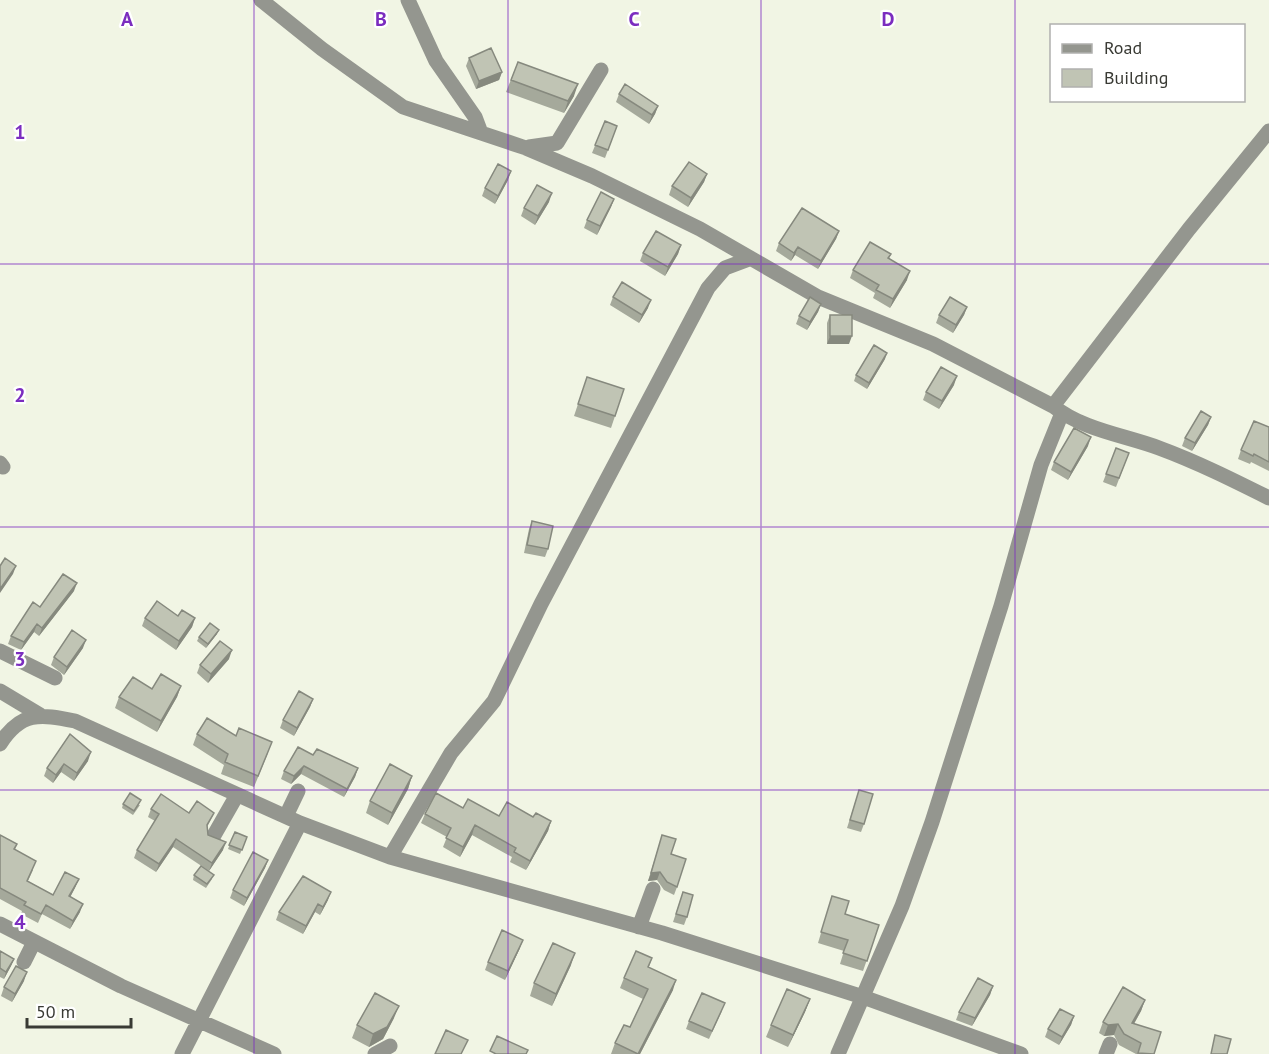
<svg xmlns="http://www.w3.org/2000/svg" width="1269" height="1054" font-family="'PT Sans',sans-serif">
  <style>
    .lines { fill: none; stroke-linecap: round; stroke-linejoin: round }
    .minor { stroke: #94968f; stroke-width: 15 }
    .wall { fill: #a5a99b }
    .shaded-wall { fill: #86897e }
    .building { fill: #c0c4b4; stroke: #86897e; stroke-width: 1.5 }
    .grid { fill: none; stroke: #7b2cbf; stroke-width: 1.5; stroke-opacity: 0.55 }
    .grid-label { font-size: 20px; text-anchor: middle; font-weight: bold; fill: #7b2cbf; stroke: #fff; stroke-width: 4.5; stroke-linejoin: round; paint-order: stroke }
  </style>
  <rect width="100%" height="100%" fill="#f1f5e4"/>
  <g class="lines">
    <path class="minor" d="M261,0L322,49L403,107L526,148L592,176L700,229L818,297L933,344L1053,406C1083,430 1124,435 1159,448C1197,462 1233,480 1269,498
      M408,0L436,61L475,117L481,133
      M529,147L557,143L601,70
      M1053,406L1189,229L1269,131
      M0,463L3,467
      M0,651L55,678
      M0,691L40,715
      M0,744C21,711 40,714 75,721L300,823L390,857L662,933L863,997L1021,1054
      M286,816L298,791
      M213,837L237,795
      M390,857L451,753L494,701L541,604L708,288L725,268L749,259
      M0,924L121,986L274,1054
      M639,927L653,889
      M24,962L34,942
      M182,1054L300,823
      M375,1054L390,1046
      M838,1054L902,906L932,822L1001,606L1041,465L1062,413
      M1106,1054L1110,1044"/>
  </g>
  <path class="wall" d="M469,58L502,72L499,80L476,89L466,66Z
    M518,62L574,96L564,113L506,92Z
    M619,94L658,106L655,114L649,124L616,102Z
    M605,121L617,126L605,158L592,153Z
    M707,174L704,182L688,207L669,195L672,186Z
    M508,180L495,204L482,196L485,188Z
    M614,199L611,207L597,235L584,228L587,220Z
    M549,202L535,225L521,216L524,208Z
    M839,231L836,239L818,269L795,255L791,261L776,251L779,243Z
    M681,245L678,254L665,276L640,261L643,253Z
    M891,254L889,259L907,280L890,308L873,298L875,293L850,278L853,270Z
    M613,297L648,308L639,323L610,305Z
    M821,304L818,312L807,330L796,324L799,316Z
    M967,307L964,315L953,333L936,323L939,315Z
    M830,315L849,344H827V323Z
    M885,359L867,389L854,381L856,375Z
    M587,377L615,416L611,428L574,416Z
    M954,385L939,409L923,400L926,392Z
    M1211,417L1208,425L1192,451L1182,446L1185,438Z
    M1269,427V471L1251,462L1250,464L1238,459L1241,450Z
    M1088,446L1068,480L1051,470L1054,462Z
    M1116,448L1129,453L1116,487L1103,482Z
    M532,521L548,549L545,557L524,553L529,529Z
    M74,591L39,636L34,632L21,650L8,644L11,636L40,607Z
    M178,616L195,618L192,627L176,650L142,626L145,618Z
    M217,634L206,648L197,641L199,637Z
    M83,648L64,675L51,665L54,657Z
    M229,659L208,683L197,673L200,665Z
    M181,686L177,697L157,732L115,708L119,697L152,689Z
    M313,699L310,707L294,736L280,728L283,720Z
    M70,734L88,761L74,781L61,772L53,783L44,776L47,768Z
    M197,734L236,736L268,753L254,787L221,774L224,765L193,745Z
    M313,755L358,768L355,777L344,797L301,774L291,784L281,779L284,771Z
    M412,776L408,789L388,825L366,813L370,801Z
    M859,790L864,824L861,832L847,828Z
    M123,804L140,805L133,815L122,808Z
    M463,808L499,816L533,817L551,821L548,831L526,870L510,862L512,857L472,835L460,857L443,847L447,837L421,823L425,814Z
    M151,809L189,813H214L207,827L208,835L223,850L209,871L173,847L156,872L134,858L137,850L155,821L148,817Z
    M235,832L247,837L240,854L228,849Z
    M0,835L17,844L15,850L33,870L28,881L53,895L79,879L70,897L80,912L70,929L42,914L38,923L21,914L22,911L0,899Z
    M662,835L671,854L677,887L674,895L664,890L657,880L648,881Z
    M268,860L265,868L244,906L230,898L233,890Z
    M194,875L212,879L206,888L193,880Z
    M683,892L687,917L684,925L673,922Z
    M832,896L845,914L879,925L863,971L840,964L844,951L818,943Z
    M328,900L320,915L315,912L303,934L276,920L279,912Z
    M520,948L505,980L485,970L488,962Z
    M0,951L14,959L11,966L4,979L0,977Z
    M652,958L649,967L673,990L640,1054H611L615,1043L630,1027L643,999L620,988L624,978Z
    M571,965L552,1006L530,996L534,983Z
    M24,981L12,1002L1,996L4,987Z
    M993,986L990,995L972,1026L956,1020L959,1012Z
    M810,999L805,1012L788,1047L766,1037L771,1025Z
    M1145,1000L1141,1011L1134,1024L1154,1054H1136L1119,1045L1114,1035L1104,1036L1099,1033L1103,1022Z
    M722,1011L709,1039L686,1029L689,1021Z
    M1074,1016L1071,1025L1059,1045L1045,1037L1048,1029Z
    M394,1018L383,1039L369,1047L352,1038L357,1025Z"/>
  <path class="shaded-wall" d="M502,72L499,80L476,89L479,81Z
    M578,84L574,96L564,113L568,101Z
    M658,106L655,114L649,124L652,115Z
    M511,171L508,180L495,204L498,196Z
    M707,174L704,182L688,207L691,198Z
    M552,193L549,202L535,225L538,216Z
    M614,199L611,207L597,235L600,226Z
    M839,231L836,239L818,269L821,261Z
    M681,245L678,254L665,276L668,267Z
    M798,247L795,255L791,261L794,253Z
    M910,271L907,280L890,308L893,299Z
    M651,300L648,308L639,323L642,315Z
    M821,304L818,312L807,330L810,322Z
    M967,307L964,315L953,333L956,325Z
    M830,336H852L849,344H827Z
    M887,353L885,359L867,389L869,383Z
    M957,376L954,385L939,409L942,401Z
    M1211,417L1208,425L1192,451L1195,443Z
    M1091,437L1088,446L1068,480L1071,472Z
    M16,566L13,574L0,593V589Z
    M77,583L74,591L39,636L42,628Z
    M195,618L192,627L176,650L179,641Z
    M37,624L34,632L21,650L24,642Z
    M219,630L217,634L206,648L208,644Z
    M86,640L83,648L64,675L67,667Z
    M232,650L229,659L208,683L211,674Z
    M181,686L177,697L157,732L161,721Z
    M313,699L310,707L294,736L297,728Z
    M91,752L88,761L74,781L77,773Z
    M64,764L61,772L53,783L56,775Z
    M304,766L301,774L291,784L294,776Z
    M358,768L355,777L344,797L347,789Z
    M412,776L408,789L388,825L392,813Z
    M551,821L548,831L526,870L530,861Z
    M475,825L472,835L460,857L463,847Z
    M176,839L173,847L156,872L159,864Z
    M226,842L223,850L209,871L212,863Z
    M268,860L265,868L244,906L247,898Z
    M660,872L657,880L648,881L651,873Z
    M79,879L75,888L66,905L69,896Z
    M331,892L328,900L320,915L323,907Z
    M83,904L80,912L70,929L73,921Z
    M318,904L315,912L303,934L306,926Z
    M523,940L520,948L505,980L508,971Z
    M575,953L571,965L552,1006L556,994Z
    M14,959L11,966L4,979L6,972Z
    M27,972L24,981L12,1002L15,994Z
    M676,980L673,990L640,1054H638Z
    M993,986L990,995L972,1026L975,1018Z
    M810,999L805,1012L788,1047L793,1035Z
    M1145,1000L1141,1011L1128,1034L1132,1023Z
    M399,1006L394,1018L383,1039L369,1047L373,1034Z
    M1074,1016L1071,1025L1059,1045L1062,1037Z
    M1118,1024L1114,1035L1104,1036L1108,1025Z"/>
  <path class="building" d="M491,48L502,72L479,81L469,58Z
    M518,62L578,84L568,101L511,80Z
    M625,84L658,106L652,115L619,94Z
    M605,121L617,126L608,150L595,145Z
    M689,162L707,174L691,198L672,186Z
    M498,164L511,171L498,196L485,188Z
    M537,185L552,193L538,216L524,208Z
    M601,192L614,199L600,226L587,220Z
    M802,208L839,231L821,261L798,247L794,253L779,243Z
    M656,231L681,245L668,267L643,253Z
    M870,242L891,254L888,258L910,271L893,299L876,290L879,285L853,270Z
    M622,282L651,300L642,315L613,297Z
    M810,297L821,304L810,322L799,316Z
    M950,297L967,307L956,325L939,315Z
    M830,315H852V336H830Z
    M874,345L887,353L869,383L856,375Z
    M941,367L957,376L942,401L926,392Z
    M587,377L624,389L615,416L578,404Z
    M1201,411L1211,417L1195,443L1185,438Z
    M1254,421L1269,427V462L1254,454L1253,456L1241,450Z
    M1074,428L1091,437L1071,472L1054,462Z
    M1116,448L1129,453L1119,478L1106,474Z
    M532,521L553,526L548,549L527,545Z
    M5,558L16,566L0,589V566Z
    M63,574L77,583L42,628L37,624L24,642L11,636L33,602L40,607Z
    M157,601L178,616L182,610L195,618L179,641L145,618Z
    M210,623L219,630L208,644L199,637Z
    M72,630L86,640L67,667L54,657Z
    M220,641L232,650L211,674L200,665Z
    M161,674L181,686L161,721L119,697L133,677L152,689Z
    M299,691L313,699L297,728L283,720Z
    M207,718L236,736L239,728L272,742L258,776L225,762L228,754L197,734Z
    M70,734L91,752L77,773L64,764L56,775L47,768Z
    M298,747L313,755L317,749L358,768L347,789L304,766L294,776L284,771Z
    M390,764L412,776L392,813L370,801Z
    M859,790L873,794L864,824L850,820Z
    M130,793L141,800L134,811L123,804Z
    M436,793L463,808L468,799L499,816L507,802L533,817L536,813L551,821L530,861L514,852L516,848L475,825L463,847L446,838L451,828L425,814Z
    M161,794L189,813L197,801L214,813L207,825L208,835L226,842L212,863L176,839L159,864L137,850L159,814L151,809Z
    M235,832L247,837L242,850L229,845Z
    M0,835L17,844L14,849L36,861L27,881L53,895L65,872L79,879L69,896L83,904L73,921L46,905L41,914L24,905L26,902L0,888Z
    M662,835L676,839L671,854L686,859L677,887L667,882L660,872L651,873Z
    M253,852L268,860L247,898L233,890Z
    M201,866L214,875L207,884L194,875Z
    M303,876L331,892L323,907L318,904L306,926L279,912Z
    M683,892L693,895L687,917L676,914Z
    M832,896L849,901L845,914L879,925L867,961L843,953L848,940L821,932Z
    M502,930L523,940L508,971L488,962Z
    M553,943L575,953L556,994L534,983Z
    M0,951L14,959L6,972L0,968Z
    M636,951L652,958L648,967L676,980L638,1054L615,1043L624,1025L630,1027L648,989L624,978Z
    M16,966L27,972L15,994L4,987Z
    M978,978L993,986L975,1018L959,1012Z
    M1123,987L1145,1000L1132,1023L1161,1032L1154,1054L1138,1053L1141,1043L1124,1034L1118,1024L1108,1025L1103,1022Z
    M787,989L810,999L793,1035L771,1025Z
    M375,993L399,1006L387,1027L373,1034L357,1025Z
    M702,993L725,1003L712,1031L689,1021Z
    M1060,1009L1074,1016L1062,1037L1048,1029Z
    M446,1030L468,1040L461,1054H435Z
    M1215,1035L1231,1039L1227,1054H1211Z
    M497,1036L528,1050L526,1054H496L490,1051Z"/>
  <path class="grid" d="M254,0V1054M508,0V1054M761,0V1054M1015,0V1054M0,264H1269M0,527H1269M0,790H1269"/>
  <g class="grid-label">
    <text x="127" y="26">A</text>
    <text x="381" y="26">B</text>
    <text x="634" y="26">C</text>
    <text x="888" y="26">D</text>
    <text x="20" y="139">1</text>
    <text x="20" y="402">2</text>
    <text x="20" y="666">3</text>
    <text x="20" y="929">4</text>
  </g>
  <rect x="1050" y="24" width="195" height="78" fill="#ffffff" stroke="#b0b0ae" stroke-width="1.5"/>
  <rect x="1062" y="44" width="30" height="9" fill="#94968f" stroke="#b0b0ae" stroke-width="1.5"/>
  <text x="1104" y="54" font-size="18" fill="#393a34">Road</text>
  <rect x="1062" y="69" width="30" height="18" fill="#c0c4b4" stroke="#b0b0ae" stroke-width="1.5"/>
  <text x="1104" y="84" font-size="18" fill="#393a34">Building</text>
  <path d="M27 1018v9h104v-9" fill="none" stroke="#393a34" stroke-width="3"/>
  <text x="36" y="1018" font-size="18" fill="#393a34" stroke="#ffffff" stroke-width="4.5" paint-order="stroke">50 m</text>
</svg>
